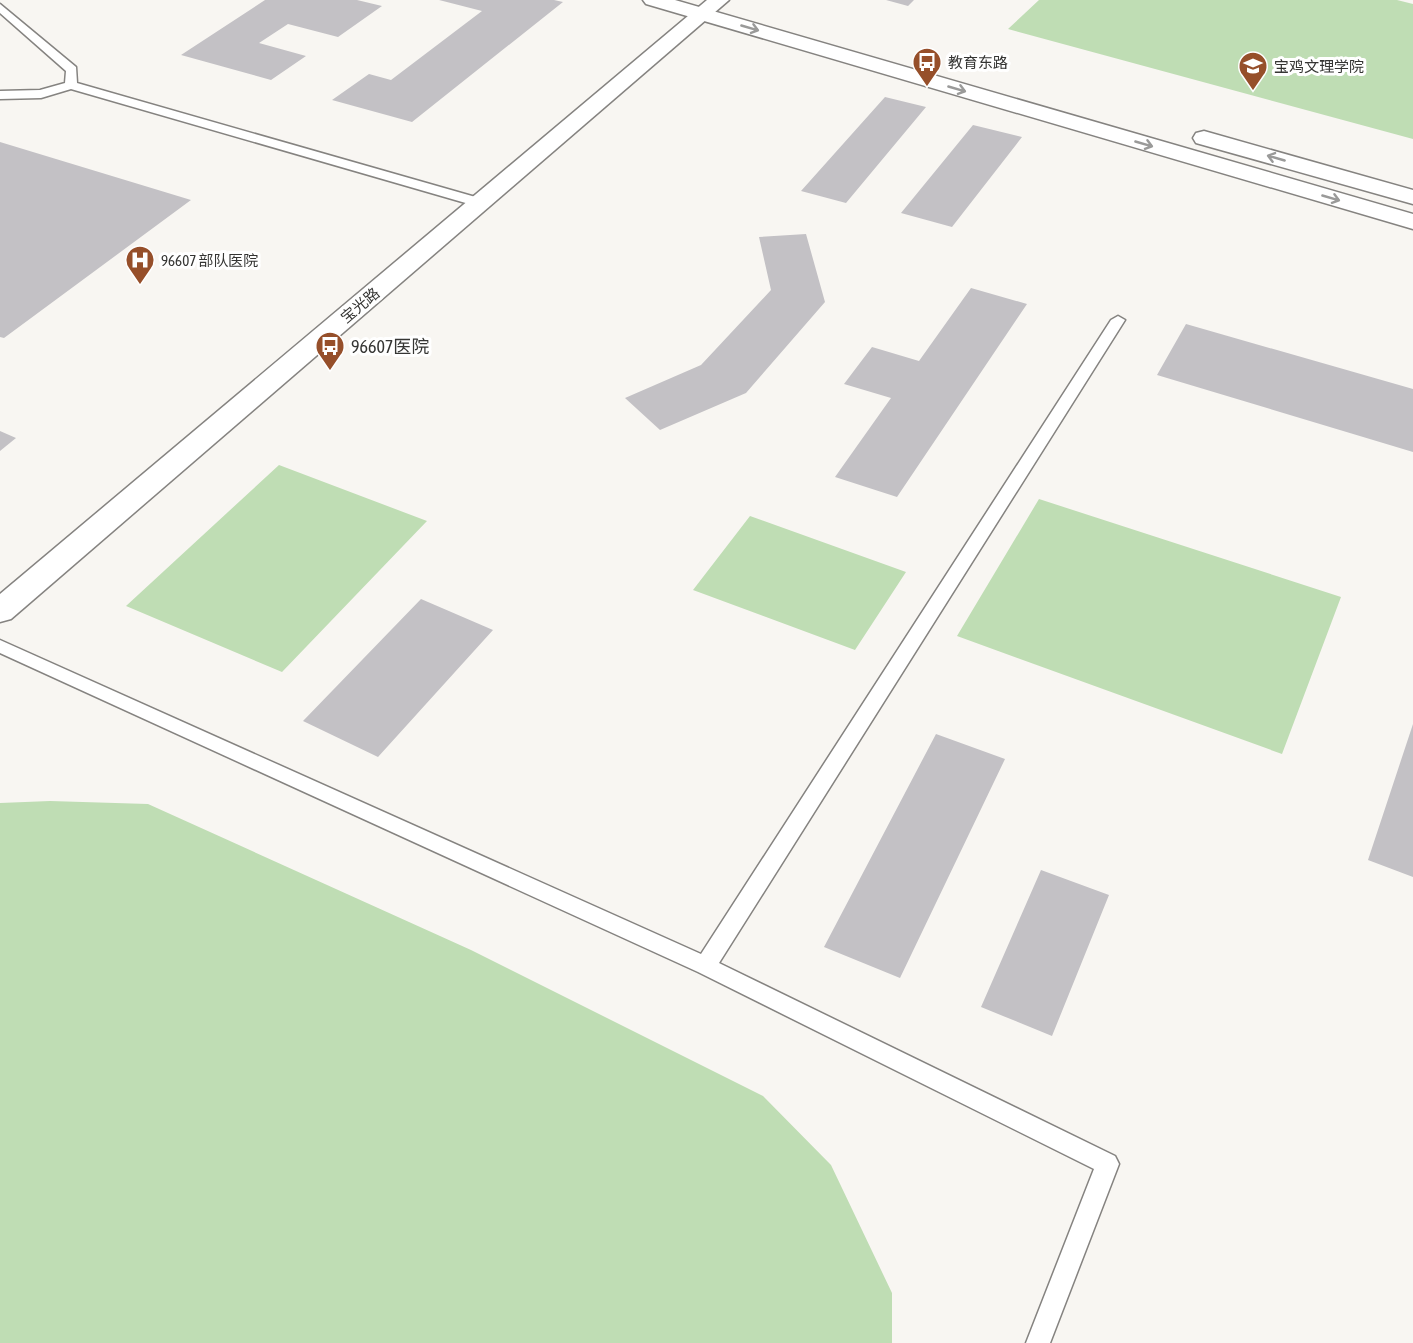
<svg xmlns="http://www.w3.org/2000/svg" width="1413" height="1343" font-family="'Asap Condensed','Noto Sans SC',sans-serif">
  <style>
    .green { fill: #bfddb4 }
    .building { fill: #c3c1c5 }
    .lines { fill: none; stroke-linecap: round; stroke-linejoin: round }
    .service-casing { stroke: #858380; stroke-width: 3 }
    .tertiary-casing { stroke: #858380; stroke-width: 3 }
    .secondary-casing { stroke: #858380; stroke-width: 3 }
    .service { fill: #fff; fill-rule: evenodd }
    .tertiary { fill: #fff; fill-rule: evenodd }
    .secondary { fill: #fff; fill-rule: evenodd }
    .oneway { stroke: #9a9a99 }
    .labels { text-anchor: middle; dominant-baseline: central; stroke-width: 6; stroke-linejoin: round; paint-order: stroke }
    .far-poi-label { font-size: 15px; fill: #353533; stroke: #fff; text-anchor: start }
    .far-street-label { font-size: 15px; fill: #353533; stroke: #fff }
    .poi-label { font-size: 18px; fill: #353533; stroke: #fff; text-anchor: start }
  </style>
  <rect width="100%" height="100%" fill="#f8f6f2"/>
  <path class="green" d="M1039,0H1397L1413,4V139L1008,29Z
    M279,465L427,521L282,672L126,606Z
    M1039,499L1341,597L1282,754L957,636Z
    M750,516L906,572L855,650L693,590Z
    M50,801L148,804L471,950L763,1096L831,1165L892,1293V1343H0V803Z"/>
  <path class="building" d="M265,0H357L382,6L338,37L288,24L259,43L306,56L271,80L181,55Z
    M439,0H554L563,2L412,122L332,100L369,74L391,80L482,11Z
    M886,0H914L908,6Z
    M885,97L926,107L846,203L801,191Z
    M973,125L1022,137L952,227L901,213Z
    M0,142L191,200L4,338L0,337Z
    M806,234L825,302L746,393L660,430L625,398L701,365L771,290L759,237Z
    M971,288L1027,304L897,497L835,477L891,398L844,384L872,347L919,361Z
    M1186,324L1413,389V452L1157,375Z
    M0,431L16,438L0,451Z
    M421,599L493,630L378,757L303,721Z
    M1413,724V877L1368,860Z
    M936,734L1005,759L900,978L824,947Z
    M1041,870L1109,895L1052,1036L981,1007Z"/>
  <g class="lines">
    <g class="service-casing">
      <path id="service" d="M0,4L76,67L77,83L486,200L488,203L481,207L476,206L71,89L41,98L0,99V91L40,90L65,83L66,71L0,13Z
        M1118,316L1125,320L719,963L1115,1156L1119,1164L1050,1343H1026L1094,1169L698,972L0,653V640L701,954L1111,320Z"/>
    </g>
    <g class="tertiary-casing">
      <path id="tertiary" d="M643,0H675L1413,214V229L646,4Z
        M1204,131L1413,190V204L1196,143L1193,138L1196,133Z"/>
    </g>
    <g class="secondary-casing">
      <path id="secondary" d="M707,0H729L11,619L0,622V594Z"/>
    </g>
    <use href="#service" class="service"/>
    <use href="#tertiary" class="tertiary"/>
    <use href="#secondary" class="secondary"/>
  </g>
  <defs><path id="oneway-shaft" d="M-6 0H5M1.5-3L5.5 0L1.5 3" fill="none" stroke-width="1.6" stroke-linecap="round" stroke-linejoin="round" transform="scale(1.5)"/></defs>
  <g class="oneway">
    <use href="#oneway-shaft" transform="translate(750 28) rotate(16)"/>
    <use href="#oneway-shaft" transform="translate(957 89) rotate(16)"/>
    <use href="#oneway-shaft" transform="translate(1144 144) rotate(16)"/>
    <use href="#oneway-shaft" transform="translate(1276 158) rotate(-164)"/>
    <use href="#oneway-shaft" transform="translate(1331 198) rotate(16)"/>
  </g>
  <defs>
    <g id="bus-pin" transform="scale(1.5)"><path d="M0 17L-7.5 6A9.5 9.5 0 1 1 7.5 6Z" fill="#964f2a" stroke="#fff"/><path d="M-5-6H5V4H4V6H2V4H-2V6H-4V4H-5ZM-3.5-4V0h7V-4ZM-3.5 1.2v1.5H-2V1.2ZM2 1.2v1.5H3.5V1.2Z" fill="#fff"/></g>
    <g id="university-pin" transform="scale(1.5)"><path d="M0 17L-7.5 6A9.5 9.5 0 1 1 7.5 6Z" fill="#964f2a" stroke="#fff"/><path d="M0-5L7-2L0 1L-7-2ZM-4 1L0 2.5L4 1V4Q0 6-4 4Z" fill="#fff"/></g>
    <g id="hospital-pin" transform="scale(1.5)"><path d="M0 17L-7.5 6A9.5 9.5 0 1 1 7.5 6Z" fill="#964f2a" stroke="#fff"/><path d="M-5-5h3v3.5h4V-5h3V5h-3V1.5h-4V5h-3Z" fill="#fff"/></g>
  </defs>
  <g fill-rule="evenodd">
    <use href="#bus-pin" x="927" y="62"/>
    <use href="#university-pin" x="1253" y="66"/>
    <use href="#hospital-pin" x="140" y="260"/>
    <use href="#bus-pin" x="330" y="346"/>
  </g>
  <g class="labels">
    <g class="far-poi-label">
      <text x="948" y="62">教育东路</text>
      <text x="1274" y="66">宝鸡文理学院</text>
      <text x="161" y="260">96607 部队医院</text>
    </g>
    <g class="far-street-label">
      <text transform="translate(360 305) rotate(-40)">宝光路</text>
    </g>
    <g class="poi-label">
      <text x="351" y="346">96607医院</text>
    </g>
  </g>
</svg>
